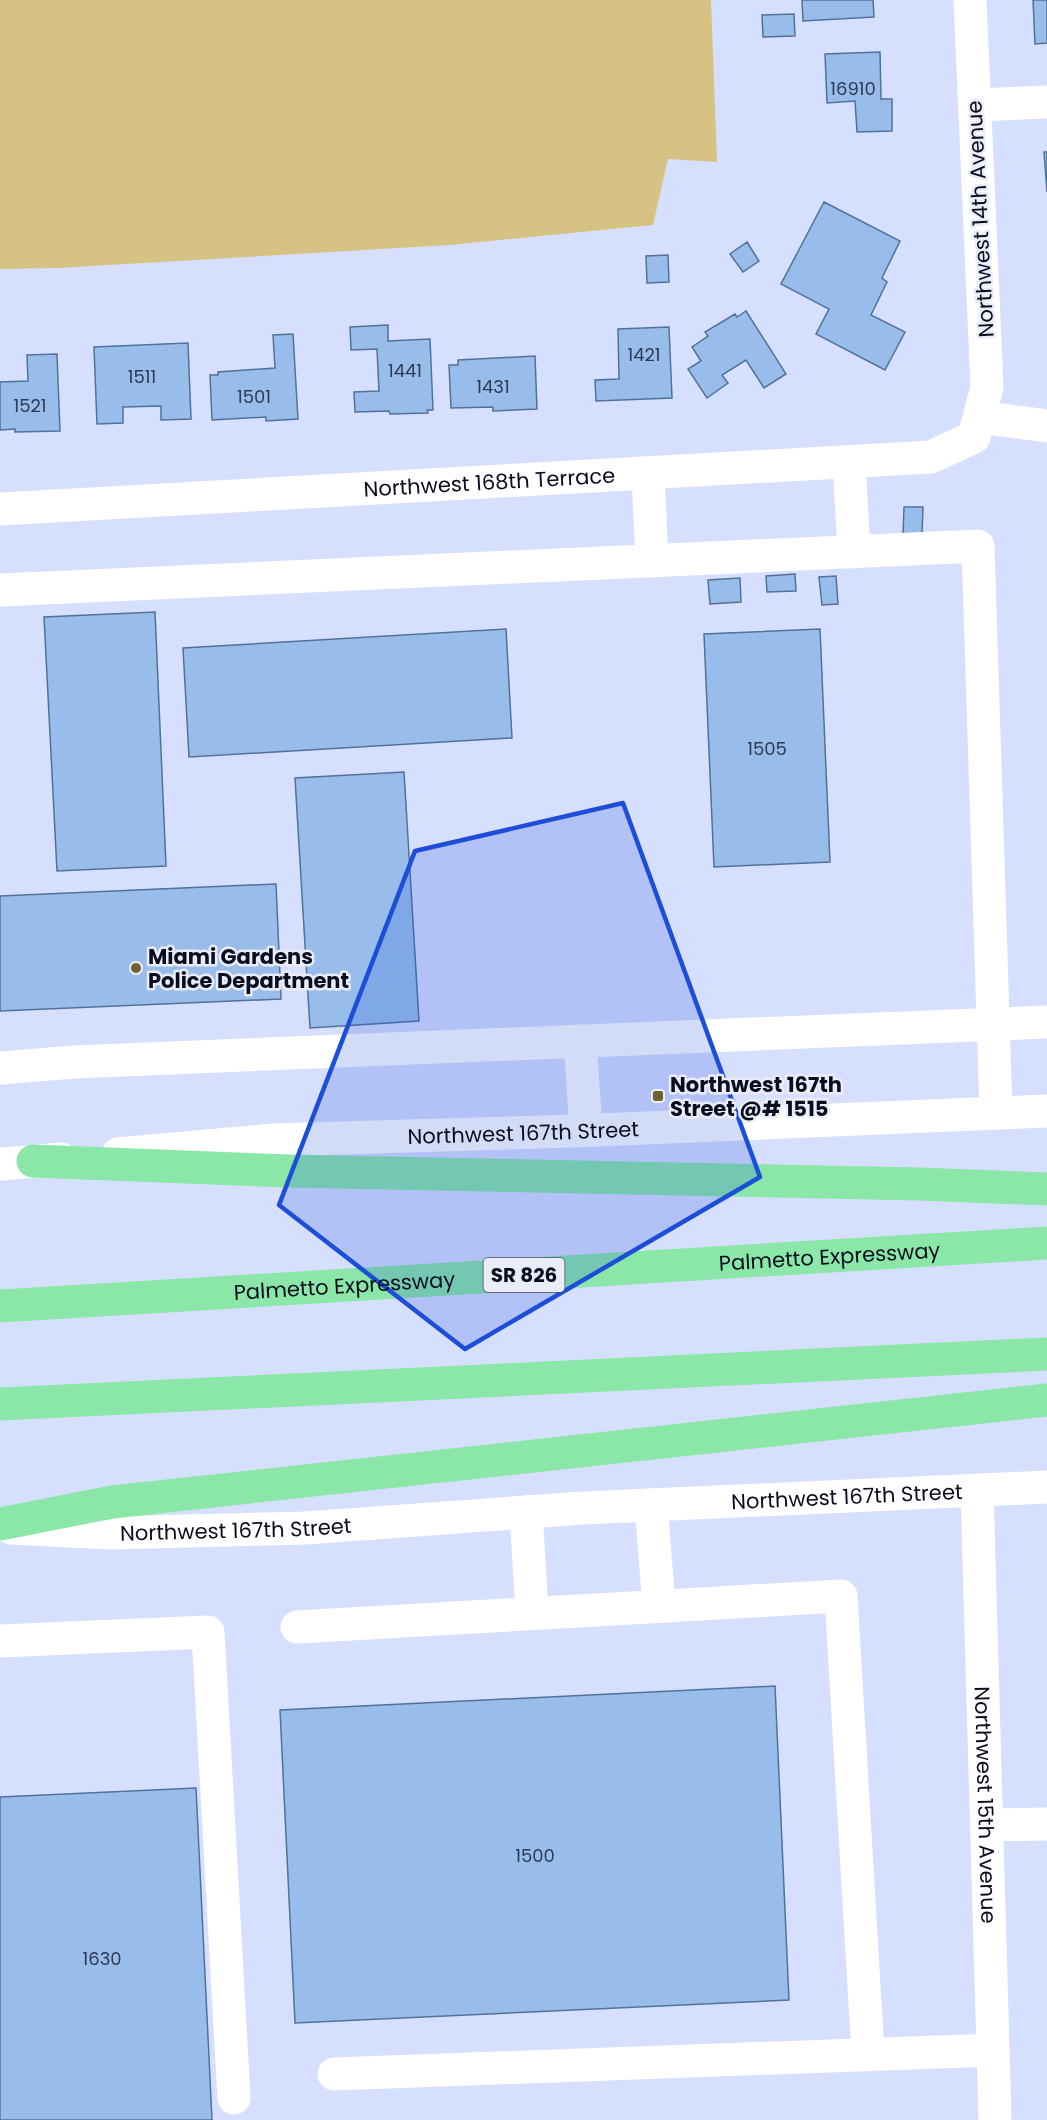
<svg xmlns="http://www.w3.org/2000/svg" width="1047" height="2120" font-family="Poppins,sans-serif">
  <style>
    .water { fill: #d6c383 }
    .building { fill: #99bdea; stroke: #50729a; stroke-width: 1.5 }
    .lines { fill: none; stroke-linecap: round; stroke-linejoin: round }
    .minor { stroke: #fff; stroke-width: 33 }
    .highway { stroke: #8ae7a8; stroke-width: 33 }
    .marked { fill: #1d4ed8; fill-opacity: 0.2; stroke: #1d4ed8; stroke-width: 4.5; stroke-linejoin: round }
    .poi-dot { fill: #70622f; stroke: #eaedf8; stroke-width: 2 }
    .labels { text-anchor: middle; dominant-baseline: central; stroke-width: 5; stroke-linejoin: round; paint-order: stroke }
    .number-label { font-size: 18px; fill: #2e3952 }
    .shield { fill: #eaedf8; stroke: #4d5060; stroke-width: 1.5 }
    .shield-label { font-size: 20px; font-weight: bold; fill: #0a0d1f }
    .street-label { font-size: 21px; fill: #0a0d1f; stroke: #eaedf8 }
    .poi-label { font-size: 21px; font-weight: bold; fill: #0a0d1f; stroke: #eaedf8; text-anchor: start }
  </style>
  <rect width="100%" height="100%" fill="#d7dfff"/>
  <path class="water" d="M0,0H711L717,162L668,159L653,225L450,245L58,268L0,269Z"/>
  <path class="building" d="M802,0H873L874,17L803,21Z
    M1033,0H1047V43L1035,44Z
    M794,14L795,36L763,37L762,15Z
    M880,52L881,99H892V131L857,132L855,101L827,103L825,54Z
    M1044,152H1047V192Z
    M824,202L900,241L882,278L887,282L871,315L905,332L885,370L816,334L829,309L781,284Z
    M747,242L759,261L743,272L730,254Z
    M668,255L669,282L647,283L646,256Z
    M746,311L786,374L764,388L746,360L722,375L728,383L707,398L688,369L701,361L692,347L708,336L705,332L735,314L737,317Z
    M388,325V341L430,339L433,410H427L428,413L390,414L389,411L355,412L354,392L379,391L377,349L351,350L350,327Z
    M669,327L672,398L596,401L595,380L619,379L618,329Z
    M293,334L298,419L266,421V417L212,420L210,375H218V372L275,368L273,335Z
    M188,343L191,419L161,420V406L123,407V423L97,424L94,347Z
    M57,354L60,431L15,432V429L0,430V382L28,381L27,355Z
    M535,356L537,409L493,411V407L451,408L449,365H458V360Z
    M904,507H923L922,535H903Z
    M795,574L796,591L767,592L766,576Z
    M836,576L838,604L822,605L819,577Z
    M740,578L741,602L710,604L708,580Z
    M155,612L166,866L57,871L44,617Z
    M506,629L512,738L189,757L183,648Z
    M820,629L830,862L714,867L704,634Z
    M404,772L419,1021L310,1028L295,778Z
    M276,884L281,999L0,1011V896Z
    M775,1686L789,2000L295,2023L280,1710Z
    M196,1788L212,2120H0V1797Z"/>
  <g class="lines">
    <g class="minor">
      <path d="M975,105L1047,102"/>
      <path d="M980,417L1047,426"/>
      <path d="M849,462L854,552"/>
      <path d="M648,473L652,561"/>
      <path id="s1" d="M0,509L931,457L974,437L987,387L970,0"/>
      <path d="M0,590L978,546L996,1113"/>
      <path d="M580,1041L586,1130"/>
      <path d="M0,1068L74,1062L1047,1022"/>
      <path id="s2" d="M118,1154L273,1140L574,1131L1047,1111"/>
      <path d="M0,1164L61,1159"/>
      <path id="s3" d="M977,1490L995,2120"/>
      <path d="M651,1505L659,1606"/>
      <path d="M526,1512L532,1613"/>
      <path id="s4" d="M11,1528L110,1533L306,1528L583,1508L1047,1487"/>
      <path d="M297,1627L841,1596L868,2054"/>
      <path d="M0,1641L208,1632L234,2098"/>
      <path d="M987,1825L1047,1824"/>
      <path d="M334,2074L993,2050"/>
    </g>
    <g class="highway">
      <path d="M33,1161L288,1171L919,1184L1047,1189"/>
      <path id="s5" d="M0,1306L1047,1243"/>
      <path d="M0,1404L1047,1354"/>
      <path d="M0,1524L112,1502L1047,1400"/>
    </g>
  </g>
  <path class="marked" d="M623,803L760,1177L465,1349L279,1205L415,851Z"/>
  <g class="poi-dot">
    <circle cx="136" cy="968" r="6"/>
    <rect x="652" y="1090" width="12" height="12" rx="3"/>
  </g>
  <g class="labels">
    <g class="number-label">
      <text x="853" y="88">16910</text>
      <text x="644" y="354">1421</text>
      <text x="405" y="370">1441</text>
      <text x="142" y="376">1511</text>
      <text x="493" y="386">1431</text>
      <text x="254" y="396">1501</text>
      <text x="30" y="405">1521</text>
      <text x="767" y="748">1505</text>
      <text x="535" y="1855">1500</text>
      <text x="102" y="1958">1630</text>
    </g>
    <rect class="shield" x="483.5" y="1258" width="81" height="34" rx="4.5"/>
    <g class="shield-label">
      <text x="524" y="1275">SR 826</text>
    </g>
    <g class="street-label">
      <text transform="translate(980 219) rotate(-93)">Northwest 14th Avenue</text>
      <text stroke="none"><textPath href="#s1" startOffset="490">Northwest 168th Terrace</textPath></text>
      <text stroke="none"><textPath href="#s2" startOffset="406">Northwest 167th Street</textPath></text>
      <text stroke="none"><textPath href="#s5" startOffset="831">Palmetto Expressway</textPath></text>
      <text stroke="none"><textPath href="#s5" startOffset="345">Palmetto Expressway</textPath></text>
      <text stroke="none"><textPath href="#s4" startOffset="837">Northwest 167th Street</textPath></text>
      <text stroke="none"><textPath href="#s4" startOffset="225">Northwest 167th Street</textPath></text>
      <text stroke="none"><textPath href="#s3" startOffset="315">Northwest 15th Avenue</textPath></text>
    </g>
    <g class="poi-label">
      <text x="148" y="956">Miami Gardens<tspan x="148" dy="24">Police Department</tspan></text>
      <text x="670" y="1084">Northwest 167th<tspan x="670" dy="24">Street @# 1515</tspan></text>
    </g>
  </g>
</svg>
